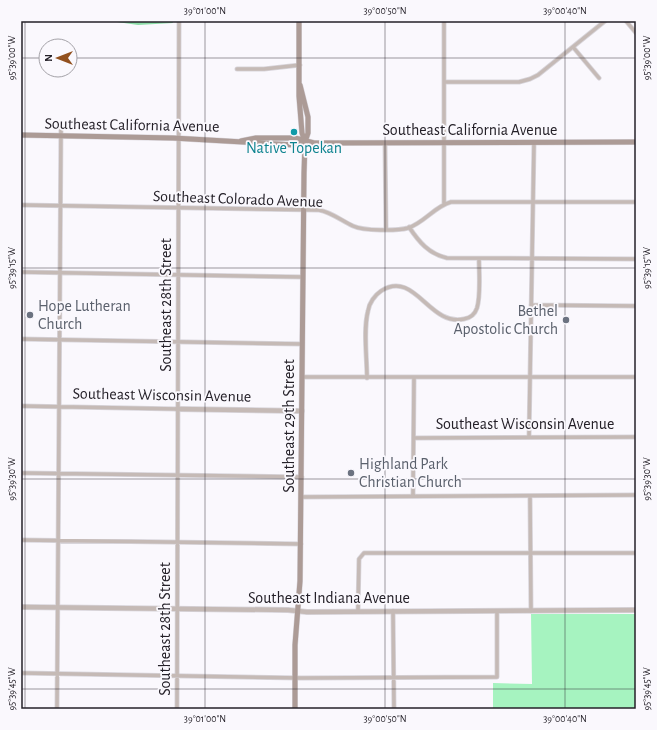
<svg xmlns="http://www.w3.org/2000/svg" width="657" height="730" font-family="'Alegreya Sans',sans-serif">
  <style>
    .green { fill: #a6f3c0 }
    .forest { fill: #8cdea8 }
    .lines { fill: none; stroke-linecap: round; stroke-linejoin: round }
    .minor-casing { stroke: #d8d5db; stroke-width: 5 }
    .tertiary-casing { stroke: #d8d5db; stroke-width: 6 }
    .secondary-casing { stroke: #d8d5db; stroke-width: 6 }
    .minor { stroke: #c5bab6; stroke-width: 3.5 }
    .tertiary { stroke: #c5bab6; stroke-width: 4.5 }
    .secondary { stroke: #ac9b96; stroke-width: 5 }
    .ticks { fill: none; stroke: #242028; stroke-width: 1; stroke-opacity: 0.45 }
    .culture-dot { fill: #0f9aa8; stroke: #faf8fd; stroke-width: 1.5 }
    .worship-dot { fill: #6b7280; stroke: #faf8fd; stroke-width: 1.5 }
    .labels { text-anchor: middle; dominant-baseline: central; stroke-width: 3.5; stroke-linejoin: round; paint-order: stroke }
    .street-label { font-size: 16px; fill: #242028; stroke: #faf8fd }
    .culture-label { font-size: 16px; fill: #0d838f; stroke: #faf8fd }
    .worship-label { font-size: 16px; fill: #5b616d; stroke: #faf8fd; text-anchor: start }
    .neatline { fill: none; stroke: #242028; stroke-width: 1.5 }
    .ticks-label { font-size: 10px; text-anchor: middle; fill: #242028 }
  </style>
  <rect width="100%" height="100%" fill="#faf8fd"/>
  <path class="green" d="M531,614H636V709H493V683L532,684Z"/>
  <path class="forest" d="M110,21H172L173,23L138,25Z"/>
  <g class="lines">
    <g class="minor-casing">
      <path id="minor" d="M444,21V204
        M626,21L636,33
        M573,47L599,78
        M237,69H264L300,65
        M444,82H519L530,79L538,75L605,21
        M385,143L386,229
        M21,205L319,210C331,212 342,221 353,226C364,231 397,231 408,228C424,223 435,206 451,202H636
        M409,227C419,242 429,254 447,258L636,259
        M21,272L303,277
        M531,305L636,306
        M21,339L302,344
        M302,377H636
        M367,378C367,357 363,330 368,311C369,303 375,295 381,291C415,269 429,327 464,319C470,318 475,314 477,308C481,295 479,273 479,259
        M21,406L177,409
        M529,437L534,143
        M414,438L636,437
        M21,473L302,477
        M413,496L414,378
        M530,496L531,611
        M301,497L636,495
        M21,540L301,544
        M358,611L359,559L364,553H636
        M393,611L394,709
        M21,673L301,678L497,677V611
        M57,709L61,125
        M177,709L179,21"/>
    </g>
    <g class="tertiary-casing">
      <path id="tertiary" d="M177,409L302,411
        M21,607L288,610L307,612L636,610"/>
    </g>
    <g class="secondary-casing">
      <path id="secondary" d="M299,21V96L302,133L305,142
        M21,135L173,138L295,145L305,142
        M241,141L256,138H295L314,143L636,142
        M295,709V645L300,581L304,173L305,142L308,133V117L300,85"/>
    </g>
    <use href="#minor" class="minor"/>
    <use href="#tertiary" class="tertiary"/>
    <use href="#secondary" class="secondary"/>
  </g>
  <path class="ticks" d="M25,21V709M205,21V709M385,21V709M565,21V709M21,58H46M70,58H636M21,268H636M21,479H636M21,689H636"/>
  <circle class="culture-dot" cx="294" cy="132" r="4"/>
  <g class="worship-dot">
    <circle cx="30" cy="315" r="4"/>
    <circle cx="566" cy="320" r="4"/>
    <circle cx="351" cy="473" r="4"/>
  </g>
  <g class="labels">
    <g class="street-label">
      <text transform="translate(132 125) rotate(1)">Southeast California Avenue</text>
      <text x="470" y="130">Southeast California Avenue</text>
      <text transform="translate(238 199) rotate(2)">Southeast Colorado Avenue</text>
      <text transform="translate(166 305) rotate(-90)">Southeast 28th Street</text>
      <text transform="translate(162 395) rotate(1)">Southeast Wisconsin Avenue</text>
      <text x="525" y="424">Southeast Wisconsin Avenue</text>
      <text transform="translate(289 426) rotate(-90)">Southeast 29th Street</text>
      <text x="329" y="598">Southeast Indiana Avenue</text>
      <text transform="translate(165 629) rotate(-90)">Southeast 28th Street</text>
    </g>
    <g class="culture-label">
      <text x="294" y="148">Native Topekan</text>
    </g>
    <g class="worship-label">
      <text x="38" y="306">Hope Lutheran<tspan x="38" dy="18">Church</tspan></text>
      <text x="558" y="311" text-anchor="end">Bethel<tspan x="558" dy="18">Apostolic Church</tspan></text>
      <text x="359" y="464">Highland Park<tspan x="359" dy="18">Christian Church</tspan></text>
    </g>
  </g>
  <rect width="657" height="730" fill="none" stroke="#faf8fd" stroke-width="44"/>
  <g transform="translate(58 58) rotate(270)"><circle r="19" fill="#faf8fd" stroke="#a4a2a8"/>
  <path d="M0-3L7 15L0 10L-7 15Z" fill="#92501e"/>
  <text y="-6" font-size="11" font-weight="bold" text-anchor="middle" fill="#242028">N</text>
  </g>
  <rect x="22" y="22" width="613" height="686" class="neatline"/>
  <g class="ticks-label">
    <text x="205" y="14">39°01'00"N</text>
    <text x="385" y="14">39°00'50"N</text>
    <text x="565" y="14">39°00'40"N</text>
    <text transform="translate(646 58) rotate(-90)" y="4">95°39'00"W</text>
    <text transform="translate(11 58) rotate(-90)" y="4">95°39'00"W</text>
    <text transform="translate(646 268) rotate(-90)" y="4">95°39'15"W</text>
    <text transform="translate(11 268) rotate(-90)" y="4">95°39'15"W</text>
    <text transform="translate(646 479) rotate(-90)" y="4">95°39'30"W</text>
    <text transform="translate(11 479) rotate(-90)" y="4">95°39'30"W</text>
    <text transform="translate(646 689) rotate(-90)" y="4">95°39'45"W</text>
    <text transform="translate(11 689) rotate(-90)" y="4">95°39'45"W</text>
    <text x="205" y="722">39°01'00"N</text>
    <text x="385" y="722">39°00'50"N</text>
    <text x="565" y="722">39°00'40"N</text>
  </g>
</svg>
